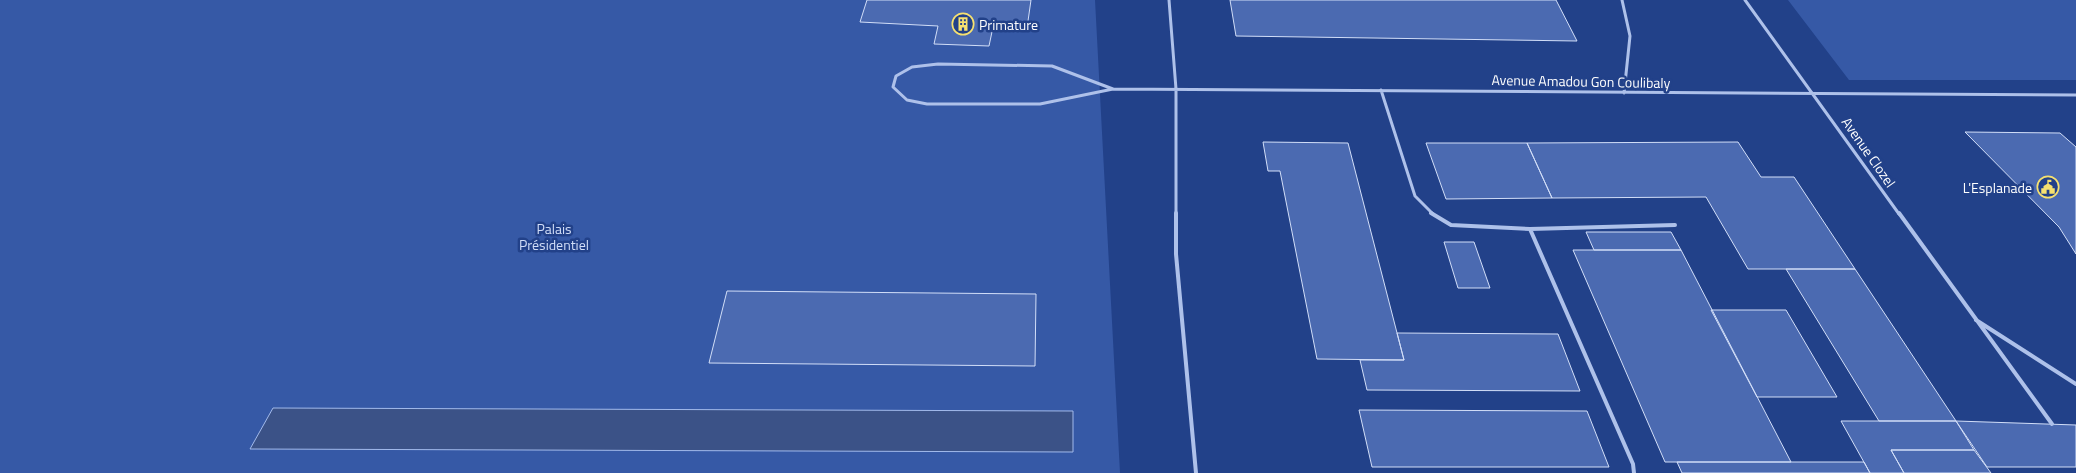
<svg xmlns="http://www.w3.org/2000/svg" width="2076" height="473" font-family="'Titillium Web',sans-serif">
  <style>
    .green { fill: #3659a6 }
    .water { fill: #3b5287; stroke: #a2baeb }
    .building { fill: #4b6ab1; stroke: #d2def8 }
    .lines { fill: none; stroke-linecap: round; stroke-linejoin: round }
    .service-far1 { stroke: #aec1ea; stroke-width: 3 }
    .service { stroke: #aec1ea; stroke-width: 4 }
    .labels { text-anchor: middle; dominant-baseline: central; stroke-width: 5; stroke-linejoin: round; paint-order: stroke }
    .poi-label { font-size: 14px; fill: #fff; stroke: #224189; text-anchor: start }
    .street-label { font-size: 14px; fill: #fff; stroke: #224189 }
    .park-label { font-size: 14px; fill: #d2def8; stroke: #224189 }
  </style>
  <rect width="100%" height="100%" fill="#224189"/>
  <path class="green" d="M0,0H1095L1120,473H0Z
    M1788,0H2076V80H1849Z"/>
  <path class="water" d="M273,408L1073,411V452L250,449Z"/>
  <path class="building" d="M867,0H1031L1027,28L993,27L989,46L934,44L938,26L860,22Z
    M1230,0H1556L1577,41L1236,36Z
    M1965,132L2060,133L2076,147V254L2059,227Z
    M1263,142L1348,143L1404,360L1317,359L1280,171H1268Z
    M1738,142L1761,177H1794L1855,269H1748L1706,197L1552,198L1527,143Z
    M1426,143H1527L1552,198L1446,199Z
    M1586,232H1671L1681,250H1594Z
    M1444,242H1474L1490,288H1458Z
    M1573,250H1681L1791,462H1665Z
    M1786,269H1855L1956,421H1879Z
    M727,291L1036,294L1035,366L709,363Z
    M1711,310H1786L1837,397H1757Z
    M1397,333L1558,334L1580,391L1367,390L1360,360H1404Z
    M1359,410L1587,411L1609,467H1372Z
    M1841,421H1956L1974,450H1891L1904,473H1870Z
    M1956,421L2076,425V467H1987Z
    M1891,450H1974L1991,473H1904Z
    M1677,462H1864L1870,473H1682Z"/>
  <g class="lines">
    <path class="service-far1" d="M1169,0L1176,89V214
      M1622,0L1630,36L1624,93
      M1745,0L1899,214
      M938,64L1052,66L1113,89L1040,104H927L907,100L893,87L896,76L912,67Z
      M1113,89L2076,95
      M1381,90L1415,196L1433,214"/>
    <path class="service" d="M1176,213V254L1196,473
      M1431,213L1451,225L1530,229L1675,225
      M1899,213L2052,424
      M1530,229L1633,464L1634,473
      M1976,320L2076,384"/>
  </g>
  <defs>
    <g id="building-ring" transform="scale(1.125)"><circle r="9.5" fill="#224189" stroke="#f6e170" stroke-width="1.5"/><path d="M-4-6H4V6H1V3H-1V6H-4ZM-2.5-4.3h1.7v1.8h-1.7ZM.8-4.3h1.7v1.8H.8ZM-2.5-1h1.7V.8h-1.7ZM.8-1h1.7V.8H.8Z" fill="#f6e170"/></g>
    <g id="civic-ring" transform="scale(1.125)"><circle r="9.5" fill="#224189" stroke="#f6e170" stroke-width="1.5"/><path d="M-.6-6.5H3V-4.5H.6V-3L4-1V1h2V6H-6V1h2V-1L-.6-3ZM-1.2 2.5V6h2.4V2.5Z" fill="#f6e170"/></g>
  </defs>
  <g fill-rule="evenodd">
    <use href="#building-ring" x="963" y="24"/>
    <use href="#civic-ring" x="2048" y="187"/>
  </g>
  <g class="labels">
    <g class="poi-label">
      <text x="979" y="24">Primature</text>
      <text x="2032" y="187" text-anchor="end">L'Esplanade</text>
    </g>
    <g class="street-label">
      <text transform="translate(1581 81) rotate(1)">Avenue Amadou Gon Coulibaly</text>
      <text transform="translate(1869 152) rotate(55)">Avenue Clozel</text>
    </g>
    <g class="park-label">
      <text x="554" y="228">Palais<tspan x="554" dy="16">Présidentiel</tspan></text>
    </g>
  </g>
</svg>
